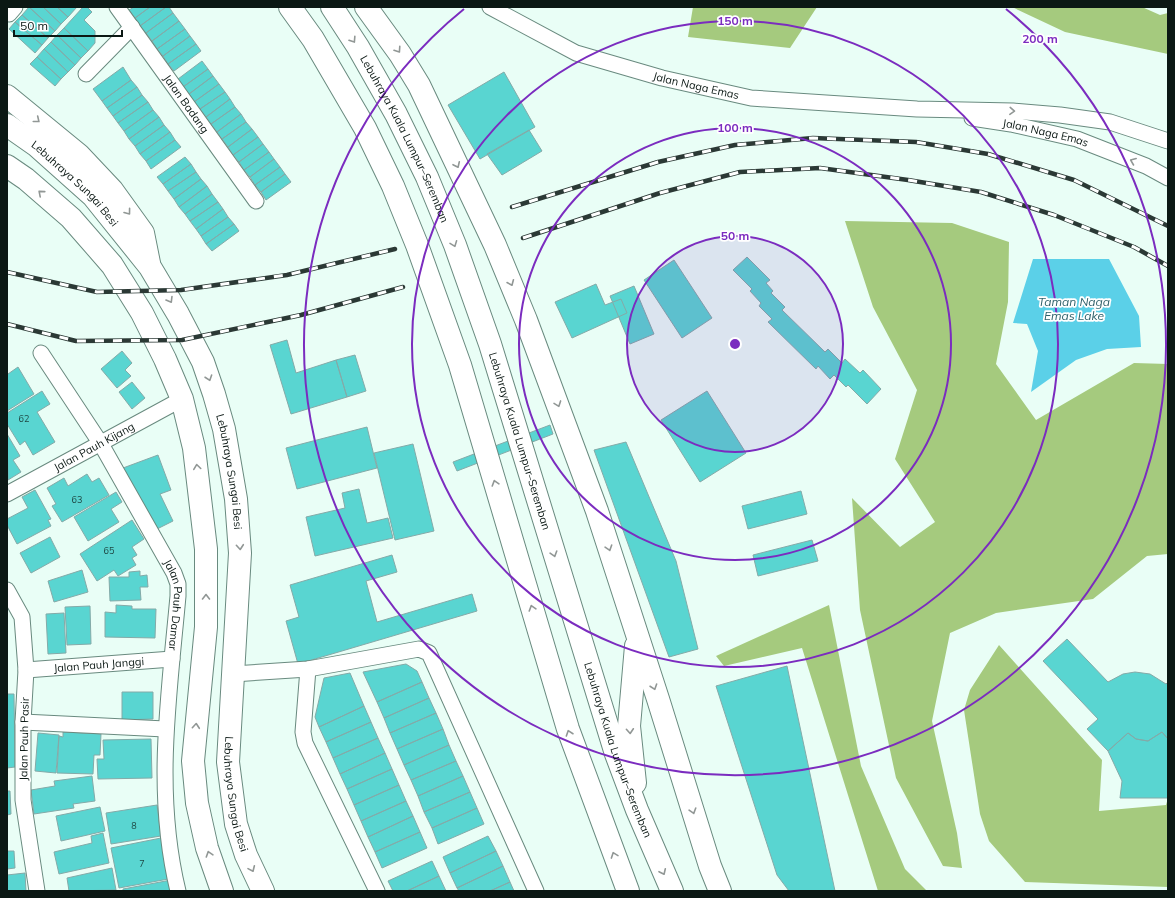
<svg xmlns="http://www.w3.org/2000/svg" width="1175" height="898" font-family="Mulish,sans-serif">
  <style>
    .forest { fill: #a5ca7e }
    .water { fill: #5bd0e8 }
    .building { fill: #59d5d1; stroke: #84aaa8 }
    .lines { fill: none; stroke-linecap: round; stroke-linejoin: round }
    .minor-casing { stroke: #698a7f; stroke-width: 17 }
    .motorway-casing { stroke: #698a7f; stroke-width: 24 }
    .minor { stroke: #fff; stroke-width: 15 }
    .motorway { stroke: #fff; stroke-width: 22 }
    .rail-casing { stroke: #2b3935; stroke-width: 4.5 }
    .rail { stroke: #fff; stroke-width: 3; stroke-dasharray: 9; stroke-linecap: butt }
    .oneway { stroke: #919795 }
    .ring { fill: none; stroke: #7b2cbf; stroke-width: 2 }
    .labels { text-anchor: middle; dominant-baseline: central; stroke-width: 3.5; stroke-linejoin: round; paint-order: stroke }
    .number-label { font-size: 9px; fill: #1e4743 }
    .street-label { font-size: 11px; fill: #0b1814; stroke: #fff }
    .water-label { font-size: 12px; font-style: italic; fill: #2e606a; stroke: #fff }
    .centre { fill: #7b2cbf; stroke: #fff; stroke-width: 2 }
    .ring-label { font-size: 12px; text-anchor: middle; font-weight: bold; fill: #7b2cbf; stroke: #fff; stroke-width: 3.5; stroke-linejoin: round; paint-order: stroke }
  </style>
  <rect width="100%" height="100%" fill="#e9fef6"/>
  <path class="forest" d="M693,7H817L790,48L688,37Z
    M1012,7H1142L1160,15L1168,13V54L1065,32Z
    M845,221L952,223L1009,242L1008,302L996,364L1036,420L1134,363L1168,364V554L1147,556L1093,599L996,613L950,633L932,721L957,833L962,868L943,866L896,778L860,610L852,498L900,547L935,522L895,459L917,390L873,307Z
    M829,605L861,766L905,869L927,891H878L802,648L724,666L716,656Z
    M999,645L1102,760L1099,811L1166,805L1168,798V887L1025,882L989,841L980,814L964,710L970,690Z"/>
  <path class="water" d="M1033,259H1109L1139,316L1141,347L1107,349L1076,360L1031,392L1038,351L1027,324L1013,323Z"/>
  <path class="building" d="M29,7L55,31L48,38L22,15Z
    M29,7H43L61,24L55,31Z
    M43,7H57L68,17L61,24Z
    M57,7H77L68,17Z
    M83,7H87L92,12L84,20L95,31V43L88,51L64,28Z
    M134,7H150L135,18L129,10Z
    M150,7H166L140,26L135,18Z
    M166,7H169L173,13L146,33L140,26Z
    M173,13L179,21L152,41L146,33Z
    M22,15L48,38L42,45L15,22Z
    M179,21L185,29L157,49L152,41Z
    M15,22L42,45L35,53L9,29Z
    M64,28L88,51L81,58L57,35Z
    M185,29L190,36L163,56L157,49Z
    M57,35L81,58L75,65L51,42Z
    M190,36L196,44L168,64L163,56Z
    M51,42L75,65L68,72L44,49Z
    M196,44L201,51L174,71L168,64Z
    M44,49L68,72L61,79L37,57Z
    M37,57L61,79L55,86L30,64Z
    M202,61L208,69L183,87L178,79Z
    M123,67L131,80L102,101L93,89Z
    M208,69L213,76L189,94L183,87Z
    M504,72L535,127L480,159L448,105Z
    M213,76L219,84L194,102L189,94Z
    M131,80L137,87L107,108L102,101Z
    M219,84L225,92L200,109L194,102Z
    M137,87L142,95L113,116L107,108Z
    M225,92L230,99L206,117L200,109Z
    M142,95L148,102L118,123L113,116Z
    M230,99L235,107L211,124L206,117Z
    M148,102L153,110L124,131L118,123Z
    M235,107L241,114L217,132L211,124Z
    M153,110L159,117L129,139L124,131Z
    M241,114L246,122L222,139L217,132Z
    M159,117L164,125L135,146L129,139Z
    M246,122L252,129L228,147L222,139Z
    M164,125L170,132L140,154L135,146Z
    M252,129L258,137L233,155L228,147Z
    M529,130L542,151L502,175L487,154Z
    M170,132L175,140L146,161L140,154Z
    M258,137L263,144L239,162L233,155Z
    M175,140L181,147L151,169L146,161Z
    M263,144L269,152L244,170L239,162Z
    M269,152L274,159L250,177L244,170Z
    M185,157L191,164L163,184L157,177Z
    M274,159L280,167L255,185L250,177Z
    M191,164L196,172L168,191L163,184Z
    M280,167L285,174L261,192L255,185Z
    M196,172L201,179L174,199L168,191Z
    M285,174L291,182L266,200L261,192Z
    M201,179L207,186L179,207L174,199Z
    M207,186L212,194L185,214L179,207Z
    M212,194L218,202L190,221L185,214Z
    M218,202L223,209L196,229L190,221Z
    M223,209L228,217L201,236L196,229Z
    M228,217L234,224L206,244L201,236Z
    M234,224L239,231L212,251L206,244Z
    M747,257L770,280L766,283L773,291L771,293L785,307L782,310L825,352L828,349L842,363L845,359L860,373L863,370L881,389L867,404L848,385L846,387L834,375L830,379L818,366L816,369L768,322L772,319L759,306L761,303L750,291L752,289L733,270Z
    M674,260L712,318L682,338L644,280Z
    M596,284L605,305L621,299L627,313L572,338L555,302Z
    M634,286L654,334L630,344L610,296Z
    M287,340L296,373L336,360L347,397L291,414L270,345Z
    M122,351L132,363L125,370L131,376L117,388L101,369Z
    M355,355L366,391L347,397L336,360Z
    M18,367L34,394L7,411V373L8,374Z
    M132,382L145,398L132,409L119,392Z
    M42,391L50,404L37,412L55,442L33,455L25,441L20,445L7,424V413Z
    M707,391L746,453L700,482L661,420Z
    M550,425L553,434L457,471L453,462Z
    M367,427L377,468L297,489L286,448Z
    M7,434L20,456L13,460L21,472L8,480Z
    M626,442L676,561L698,649L669,657L594,450Z
    M413,444L434,531L395,540L374,453Z
    M158,455L171,490L160,494L173,521L157,529L123,468Z
    M87,474L92,482L99,478L109,495L62,522L52,506L56,504L47,488L64,478L68,486Z
    M359,489L367,523L388,518L393,538L315,556L306,517L345,508L342,493Z
    M35,490L51,519L48,520L51,526L17,544L7,525V519L28,508L22,497Z
    M801,491L807,514L748,529L742,506Z
    M116,492L122,502L111,509L119,522L88,541L74,517Z
    M132,520L144,539L132,547L137,555L132,558L136,565L118,576L114,570L97,581L80,554Z
    M50,537L60,557L31,573L20,553Z
    M812,540L818,561L758,576L753,555Z
    M392,555L397,572L366,581L377,622L472,594L477,611L298,664L286,621L299,617L290,585Z
    M82,570L88,592L54,602L48,581Z
    M140,571V576L147,575L148,587H140L141,600L110,601L109,577H129V572Z
    M116,605L132,606V609H156L155,638L105,637V612L116,613Z
    M90,606L91,644L67,645L65,607Z
    M64,613L66,653L48,654L46,614Z
    M1067,639L1108,682L1123,674L1135,672L1150,674L1166,684L1168,682V739L1162,732L1148,741L1136,739L1128,733L1108,751L1087,729L1098,719L1043,661Z
    M406,664L417,671L422,682L377,702L363,672Z
    M787,666L835,891H789L777,875L716,686Z
    M350,673L364,706L319,727L315,717L324,678Z
    M422,682L429,698L384,718L377,702Z
    M122,692H153V719L122,720Z
    M7,694H14L15,767L7,768Z
    M429,698L436,713L390,733L384,718Z
    M364,706L371,722L326,742L319,727Z
    M436,713L443,729L397,749L390,733Z
    M371,722L378,738L333,758L326,742Z
    M443,729L449,745L404,765L397,749Z
    M63,732L101,734L100,755H94L93,774L57,773L59,736L63,737Z
    M1162,732L1168,739V798H1120L1122,781L1108,751L1128,733L1136,739L1148,741Z
    M38,733L59,735L56,773L35,771Z
    M378,738L385,753L340,774L333,758Z
    M151,739L152,778L98,779L97,759H104L103,740Z
    M449,745L456,761L411,780L404,765Z
    M385,753L392,769L347,789L340,774Z
    M456,761L463,776L418,796L411,780Z
    M392,769L399,785L354,805L347,789Z
    M92,776L95,801L73,804L74,808L34,814L31,790L55,786L54,781Z
    M463,776L470,792L424,812L418,796Z
    M399,785L406,801L361,821L354,805Z
    M7,791H10L11,814L7,815Z
    M470,792L477,808L432,828L424,812Z
    M406,801L413,816L368,837L361,821Z
    M157,805L161,836L111,844L106,813Z
    M100,807L105,831L61,841L56,816Z
    M477,808L484,824L438,844L432,828Z
    M413,816L420,832L375,852L368,837Z
    M420,832L427,848L382,868L375,852Z
    M103,833L109,863L59,874L54,852L92,843L91,836Z
    M488,836L496,851L450,873L443,857Z
    M166,837L174,878L119,888L111,848Z
    M7,851H14L15,868L7,869Z
    M496,851L503,866L457,888L450,873Z
    M432,861L439,876L407,891H393L388,881Z
    M503,866L510,882L490,891H459L457,888Z
    M112,868L116,890L69,891L67,878Z
    M25,873L26,891H7V875Z
    M439,876L446,891H407Z
    M171,880L173,891H123V889Z
    M510,882L514,891H490Z"/>
  <g class="lines">
    <g class="minor-casing">
      <g id="minor">
        <path id="s1" d="M117,7L256,201"/>
        <path id="s2" d="M490,7L576,53L662,78L751,98L917,109L1013,111L1060,115L1110,122L1168,141"/>
        <path d="M9,14L15,7"/>
        <path d="M86,74L132,27"/>
        <path id="s3" d="M972,118L1011,124L1077,139L1146,166L1168,178"/>
        <path id="s4" d="M41,353L101,444L174,573L178,584V596C169,696 154,792 178,891"/>
        <path id="s5" d="M7,494L182,399"/>
        <path d="M7,590L22,617L26,670L23,722V800L37,891"/>
        <path d="M308,669L303,732L305,743L377,891"/>
        <path id="s6" d="M26,670L172,659"/>
        <path d="M233,674L308,669L419,649L429,653L536,891"/>
        <path d="M23,722L165,729"/>
      </g>
    </g>
    <g class="motorway-casing">
      <g id="motorway">
        <path d="M290,7L313,39L365,128L393,186L417,245L460,365L568,729L628,891"/>
        <path id="s7" d="M332,7L358,47L396,114L427,177L455,245L490,344L616,754L637,810L672,891"/>
        <path d="M366,7L400,54L419,85L495,245L526,320L597,511L658,699L710,866L720,891"/>
        <path d="M7,96L79,155L112,190L143,233L149,263"/>
        <path id="s8" d="M7,125L37,146L93,196L150,267L178,314L203,362L214,394L224,429L236,499L240,553L228,762L236,824L246,855L263,891"/>
        <path d="M7,166L26,179L71,218L112,265L142,313L165,359L182,399L194,448L206,549V627L193,761L197,803L207,848L222,891"/>
        <path d="M635,783L629,726L636,646"/>
      </g>
    </g>
    <use href="#minor" class="minor"/>
    <use href="#motorway" class="motorway"/>
    <g class="rail-casing">
      <path id="rail" d="M512,207L658,162L735,145L813,138L916,142L988,154L1074,180L1168,226
        M523,238L660,193L740,172L820,168L908,180L981,192L1054,215L1134,247L1168,266
        M7,272L97,292L181,290L287,275L395,249
        M7,324L76,341L182,340L301,315L403,287"/>
    </g>
    <use href="#rail" class="rail"/>
  </g>
  <defs><path id="oneway-chevron" d="M-2-3.5L2.5 0L-2 3.5" fill="none" stroke-width="1.6" stroke-linecap="round" stroke-linejoin="round"/></defs>
  <g class="oneway">
    <use href="#oneway-chevron" transform="translate(353 40) rotate(57)"/>
    <use href="#oneway-chevron" transform="translate(398 50) rotate(56)"/>
    <use href="#oneway-chevron" transform="translate(1012 111) rotate(3)"/>
    <use href="#oneway-chevron" transform="translate(37 120) rotate(39)"/>
    <use href="#oneway-chevron" transform="translate(1133 161) rotate(-158)"/>
    <use href="#oneway-chevron" transform="translate(457 165) rotate(65)"/>
    <use href="#oneway-chevron" transform="translate(41 193) rotate(-139)"/>
    <use href="#oneway-chevron" transform="translate(128 212) rotate(53)"/>
    <use href="#oneway-chevron" transform="translate(454 244) rotate(69)"/>
    <use href="#oneway-chevron" transform="translate(511 283) rotate(67)"/>
    <use href="#oneway-chevron" transform="translate(170 300) rotate(59)"/>
    <use href="#oneway-chevron" transform="translate(209 378) rotate(71)"/>
    <use href="#oneway-chevron" transform="translate(558 404) rotate(70)"/>
    <use href="#oneway-chevron" transform="translate(197 467) rotate(-98)"/>
    <use href="#oneway-chevron" transform="translate(495 483) rotate(-107)"/>
    <use href="#oneway-chevron" transform="translate(240 547) rotate(85)"/>
    <use href="#oneway-chevron" transform="translate(609 548) rotate(72)"/>
    <use href="#oneway-chevron" transform="translate(554 554) rotate(73)"/>
    <use href="#oneway-chevron" transform="translate(206 597) rotate(-90)"/>
    <use href="#oneway-chevron" transform="translate(532 608) rotate(-107)"/>
    <use href="#oneway-chevron" transform="translate(654 687) rotate(71)"/>
    <use href="#oneway-chevron" transform="translate(196 726) rotate(-85)"/>
    <use href="#oneway-chevron" transform="translate(630 731) rotate(86)"/>
    <use href="#oneway-chevron" transform="translate(569 733) rotate(-109)"/>
    <use href="#oneway-chevron" transform="translate(693 811) rotate(73)"/>
    <use href="#oneway-chevron" transform="translate(209 854) rotate(-108)"/>
    <use href="#oneway-chevron" transform="translate(614 855) rotate(-110)"/>
    <use href="#oneway-chevron" transform="translate(252 869) rotate(66)"/>
    <use href="#oneway-chevron" transform="translate(663 872) rotate(65)"/>
  </g>
  <circle cx="735" cy="344" r="108" fill="#7b2cbf" fill-opacity=".12"/>
  <g class="ring">
    <circle cx="735" cy="344" r="108"/>
    <circle cx="735" cy="344" r="216"/>
    <circle cx="735" cy="344" r="323"/>
    <path d="M1006 9A431 431 0 1 1 464 9"/>
  </g>
  <g class="labels">
    <g class="number-label">
      <text x="24" y="418">62</text>
      <text x="77" y="499">63</text>
      <text x="109" y="550">65</text>
      <text x="134" y="825">8</text>
      <text x="142" y="863">7</text>
    </g>
    <g class="street-label">
      <text stroke="none"><textPath href="#s2" startOffset="222">Jalan Naga Emas</textPath></text>
      <text stroke="none"><textPath href="#s1" startOffset="119">Jalan Badang</textPath></text>
      <text stroke="none"><textPath href="#s3" startOffset="75">Jalan Naga Emas</textPath></text>
      <text stroke="none"><textPath href="#s7" startOffset="151">Lebuhraya Kuala Lumpur–Seremban</textPath></text>
      <text stroke="none"><textPath href="#s8" startOffset="90">Lebuhraya Sungai Besi</textPath></text>
      <text stroke="none"><textPath href="#s7" startOffset="475">Lebuhraya Kuala Lumpur–Seremban</textPath></text>
      <text stroke="none"><textPath href="#s5" startOffset="99">Jalan Pauh Kijang</textPath></text>
      <text stroke="none"><textPath href="#s8" startOffset="425">Lebuhraya Sungai Besi</textPath></text>
      <text stroke="none"><textPath href="#s4" startOffset="289">Jalan Pauh Damar</textPath></text>
      <text stroke="none"><textPath href="#s6" startOffset="73">Jalan Pauh Janggi</textPath></text>
      <text transform="translate(24 739) rotate(-89)">Jalan Pauh Pasir</text>
      <text stroke="none"><textPath href="#s7" startOffset="799">Lebuhraya Kuala Lumpur–Seremban</textPath></text>
      <text stroke="none"><textPath href="#s8" startOffset="749">Lebuhraya Sungai Besi</textPath></text>
    </g>
    <g class="water-label">
      <text x="1074" y="301">Taman Naga<tspan x="1074" dy="14">Emas Lake</tspan></text>
    </g>
  </g>
  <circle cx="735" cy="344" r="6" class="centre"/>
  <g class="ring-label">
    <text x="735" y="25">150 m</text>
    <text x="1040" y="43">200 m</text>
    <text x="735" y="132">100 m</text>
    <text x="735" y="240">50 m</text>
  </g>
  <rect width="1175" height="898" fill="none" stroke="#0b1814" stroke-width="16"/>
  <path d="M14 30v6h108v-6" fill="none" stroke="#0b1814" stroke-width="2"/>
  <text x="20" y="30" font-size="12" fill="#0b1814" stroke="#ffffff" stroke-width="3" paint-order="stroke">50 m</text>
</svg>
